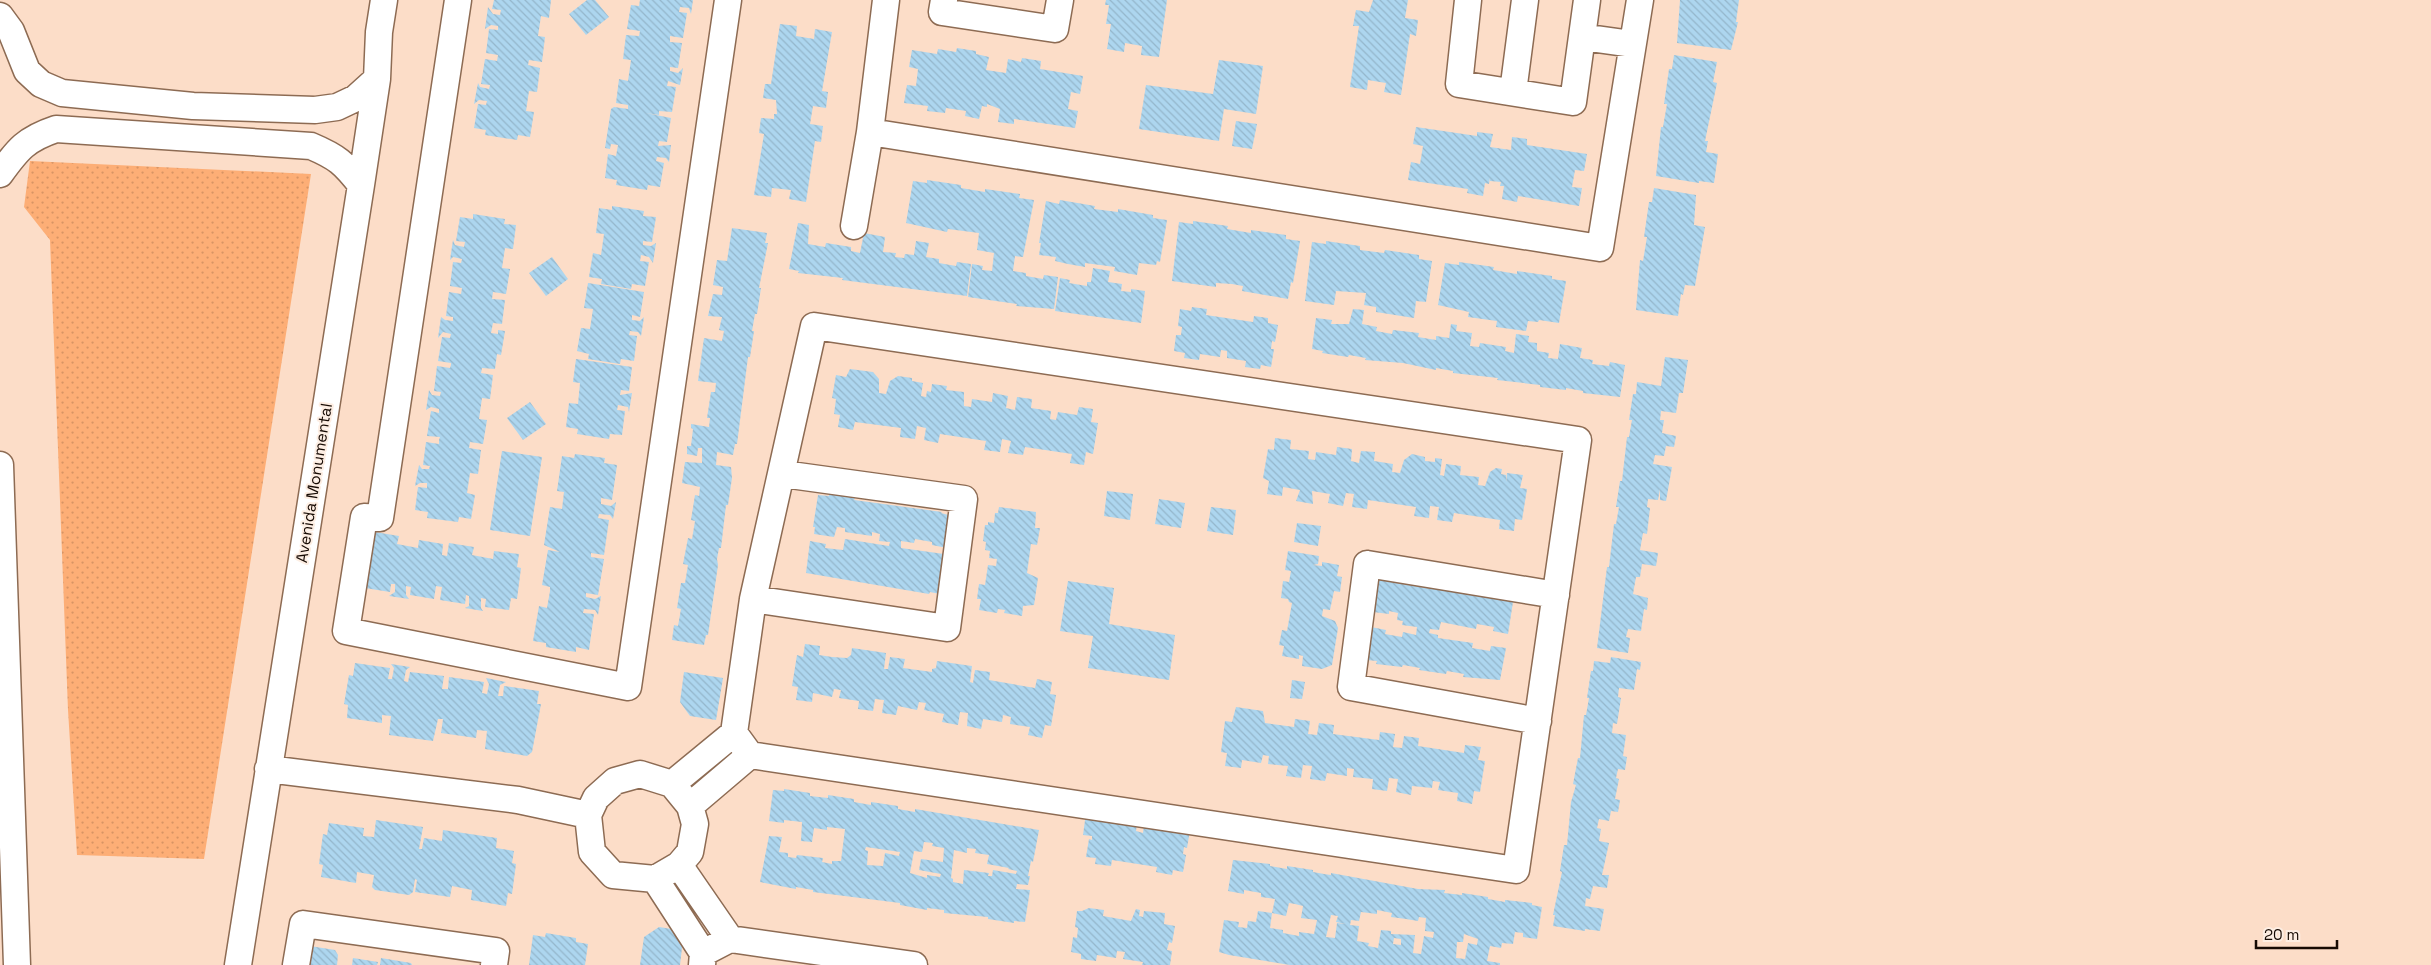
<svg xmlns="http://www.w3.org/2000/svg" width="2431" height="965" font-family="'Space Grotesk',sans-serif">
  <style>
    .park { fill: url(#park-dots) }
    .building { fill: url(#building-back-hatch); fill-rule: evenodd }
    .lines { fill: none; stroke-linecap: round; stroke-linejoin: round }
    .minor-casing { stroke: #8d6b53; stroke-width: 29 }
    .minor { stroke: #fff; stroke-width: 26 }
    .labels { text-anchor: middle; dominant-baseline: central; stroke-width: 4; stroke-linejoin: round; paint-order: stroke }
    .street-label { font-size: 16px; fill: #160a03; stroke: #fdeee3 }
  </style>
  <defs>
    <pattern id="park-dots" width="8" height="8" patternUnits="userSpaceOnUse" patternTransform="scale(1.25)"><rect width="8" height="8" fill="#fdae76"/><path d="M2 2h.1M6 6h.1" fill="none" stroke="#d89464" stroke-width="1.8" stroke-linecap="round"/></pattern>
    <pattern id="building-back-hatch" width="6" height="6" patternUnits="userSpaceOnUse" patternTransform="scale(1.25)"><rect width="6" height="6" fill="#add6ef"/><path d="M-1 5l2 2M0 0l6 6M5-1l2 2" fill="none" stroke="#94b6cb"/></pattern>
  </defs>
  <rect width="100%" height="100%" fill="#fcddc8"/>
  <path class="park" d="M30,161L311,174L204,859L77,855L68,710L50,240L24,207Z"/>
  <path class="building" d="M494,0H551L549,18L541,16L538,36L545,37L542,62L529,60L528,65L540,68L537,92L529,91L526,111L534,112L530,137L518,135L517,140L485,135L486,130L474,128L478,104L486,105L487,101L479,100L474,104L478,83L480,87L489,89L490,85L481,84L485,59L497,61L498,55L486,53L489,29L498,30V26L491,25L485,29L488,7L493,14L500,15L501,10L492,9Z
    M587,0H595L609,17L586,35L569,14Z
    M640,0H693L691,14L689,8L680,7L679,12L687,13L683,38L670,36V42L682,43L678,68L670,67V71L678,73L683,68L680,85L668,81L667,86L676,87L672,112L659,111V115L646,113L671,118L667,142L659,141L658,146L671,145L669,162L666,158L657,157L656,161L664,163L660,187L648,185L647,190L616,185L617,180L605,178L608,154L616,156L618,145L611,144L610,149L605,148L611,109L614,107L628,109V105L616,103L619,79L628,81L631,60L623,59L626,35L639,36L640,31L627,29L631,5L639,6Z
    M1106,0H1167L1159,57L1141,55L1142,46L1125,43L1124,52L1107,49L1111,24H1106L1109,5H1105Z
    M1373,0H1408L1405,18L1418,20L1416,36L1410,34L1401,95L1384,92L1386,83L1368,80L1367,90L1350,87L1359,26H1353L1356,10L1369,12Z
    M1680,0H1739L1736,22H1738L1731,50L1677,43Z
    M780,24L797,26L796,36L814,39L815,29L832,32L822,91L828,92L826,108L813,106L810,124L823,126L821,142L815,141L806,202L789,199L791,190L772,188L771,197L754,195L764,134L759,133L761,118L774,119V114H777L776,100L763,98L765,84H771Z
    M957,48L976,51V54L989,57L986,70L1006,73L1008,59L1021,62L1022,58L1041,61L1040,69L1083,76L1080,94L1071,92L1068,109L1078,111L1075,128L1014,119V124L998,122L1000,109L987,104V107L982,106L979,119L965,116L966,111L946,108L945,113L927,111L928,106L904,103L907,85L916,86L918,69L909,67L912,50L937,54L938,49L956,52Z
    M1674,55L1717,62L1713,82L1717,83L1705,141H1708L1706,152L1718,154L1714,183L1699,181V183L1656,176L1661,127H1663L1667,104H1664L1669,69H1672Z
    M1219,60L1263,66L1256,114L1224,109L1219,141L1139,129L1146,85L1213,94Z
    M1236,121L1257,124L1252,149L1232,146Z
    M1416,127L1477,136V132L1493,134L1490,147L1511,150L1512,137L1527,139V145L1587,154L1584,171L1575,170L1572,187L1582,188L1579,206L1518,196L1517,202L1502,199L1504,186H1500L1501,182L1490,181V178L1489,184L1485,183L1483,196L1467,193L1468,189L1408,180L1411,162L1420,164L1423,146L1413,144Z
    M927,180L961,185V188L985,192V189L1020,194L1019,198L1034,200L1023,257L1015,256L1013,271L1026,273V276L1043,279L1044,275L1058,277L1054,309L1016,306L1017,304L968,297L972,264L983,266L982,270L992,271L994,253L977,250L979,233L948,229L947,232L906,223L913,181L927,183Z
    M1654,188L1696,195L1694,225L1705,227L1695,286L1685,285L1683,295L1681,294L1678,316L1636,310L1640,260L1643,261L1647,237H1644L1649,202H1652Z
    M1060,200L1095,206L1094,209L1118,212V209L1153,215V218L1167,220L1160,262L1157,261L1156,265L1139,263L1137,275L1114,271L1115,267L1085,263V267L1068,264L1055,261L1056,257L1039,255L1041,243H1039L1046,201L1059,204Z
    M612,206L644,211L643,216L656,217L652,242L643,241V245L651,246L656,243L653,263L649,257L641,255L640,261L649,262L645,286L632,284L631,289L601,284L602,279L589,277L593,253L601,255L604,234L596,233L599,208L612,210Z
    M473,214L505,219L504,224L516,225L513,249L505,248L502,268L510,269L506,294L493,292L492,299L505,300L502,324L493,323L491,333L498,334V330L505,331L501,355L497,354L495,369L482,368L481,373L493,375L490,399L482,398L479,419L487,420L483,444L470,442L469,448L481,450L478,474L470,473L467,493L475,495L471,519L459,517L458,522L427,518L428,512L415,510L418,487L427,488V483H420L415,486L419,465L422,469H429L430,466L423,465L426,442L439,444V440L440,437L427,436L431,411L439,413V409L431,407L426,410L429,390L432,395L440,396L441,392L434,391L437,366L450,368L451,365V363L438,361L442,337L450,338L451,334L443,332L438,338L441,317L445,320L453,321V317L446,316L449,292L461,294L462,288L450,286L453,262L461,263L462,259L453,257L450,260L453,240L455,245L464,247L465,242L456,241L460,217L473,219Z
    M1193,221L1228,226L1227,229L1251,233V230L1286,235V239L1300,241L1293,283L1291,282L1288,299L1242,291L1243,286L1232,284L1216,283V287L1172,281L1179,222L1193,224Z
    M798,223L809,225L808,244L825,247L826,243L851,247V251L860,253L864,233L885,237L883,252L896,253L895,257L904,258L905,254L914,255L916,241L929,243L926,257L939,259V263L956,266L957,262L971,264L967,296L842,280L843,278L798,273L799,271L789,269Z
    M732,228L767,233L765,243H768L759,288H761L757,314H755L752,331H754L750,357H748L737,444H735L733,455L717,452L716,465L731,467L732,478L728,505H726L721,548H719L717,559L718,565L708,635H706L704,645L672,640L674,625L678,626L681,609L677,608L681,583H685L688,565L683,564L688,538L692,539L695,521L691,520L695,495L699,496L700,487L682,483L685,462L702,463V448H698L697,456L687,454V446H691L693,429L691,428V424L709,427L710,418H707L711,392H715L716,383L698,381L704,338L722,341L724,331L719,330L722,317L708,316L713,294L722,295L723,287L713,285L717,260L727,261Z
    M1326,241L1360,246V250L1384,253L1385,250L1419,255V259L1432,261L1426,302L1416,301L1414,318L1376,312V307L1364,305L1366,293L1336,291L1334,305L1305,301L1312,242L1326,244Z
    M552,257L568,279L546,296L529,273Z
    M1459,262L1494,267L1493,270L1517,274V271L1552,276V279L1566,281L1559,323L1539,320L1538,322L1528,321L1526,331L1496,327L1497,321L1468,317L1469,312L1438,305L1445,263L1459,265Z
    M1093,268L1110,271L1108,282L1122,284L1121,291L1131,292V289L1145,291L1141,323L1055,311L1060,278L1070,280L1069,283L1087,286V282H1091Z
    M588,283L644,292L640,317L632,315V320L640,321L644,317L641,336L638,332L630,331L629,335L637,336L634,361L621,359L620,364L588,359L589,354L577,351L581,328L590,329L593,309L584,308Z
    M1192,307L1207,309L1206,315L1253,322L1254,316L1268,318V323L1278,325L1275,342L1272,341L1271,349H1274L1271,367L1261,365L1260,369L1245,367L1246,361L1227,358V351L1221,350L1220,357L1200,354L1199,360L1184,358L1185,353L1174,351L1176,335H1181L1182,327L1178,326L1180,309L1191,311Z
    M1353,309L1364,310L1362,324L1377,327L1376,331L1392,334L1393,330L1419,333L1418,337L1436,340V336L1449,338L1451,324L1457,325L1456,331L1472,333L1470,346L1479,347L1480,343L1506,347L1505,351L1514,353L1516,334L1529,336L1528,342L1537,343V351L1549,353L1548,358L1558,359L1560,344L1582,348L1580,358L1593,360L1592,364L1609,366L1610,362L1625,365L1620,397L1583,393V391L1566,388V390L1540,387V385L1497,380L1498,378L1453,373V371L1436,368V370L1403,363L1365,360L1366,358L1349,355L1348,357L1322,353L1323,351L1312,349L1316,318L1332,320L1331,324H1349Z
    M1665,357L1688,360L1683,393H1679L1676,413L1661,411L1660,420H1664L1662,433L1676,436L1674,447L1666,446L1664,456L1655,455L1653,464L1672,467L1666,501L1660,500V489L1658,500L1648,499L1647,507L1650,508L1647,534L1643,533L1640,550L1658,553L1656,566L1642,564L1640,577H1636L1633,594L1648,598L1647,610L1644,609L1641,631L1628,629L1626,637L1630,638L1628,653L1597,648L1607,567H1609L1614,524H1616L1619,507H1616L1620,481H1622L1627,437H1629L1632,420H1629L1633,394H1636L1637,382L1661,386Z
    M576,359L632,367L629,391L621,390L620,395L632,393L629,412L628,407L618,405L617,410L625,411L622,435L610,434L609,439L577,434L578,429L566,427L569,403L578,404L580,383L573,382Z
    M850,369L873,372L879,379V393L886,394L890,381L898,376L912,378V381L923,383L921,396L926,397L927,391L931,392L932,384L947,386L946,390L964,392V406L971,407L972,399L992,402L993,393L1008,396L1006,408L1015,410L1017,397L1032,399L1031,408L1051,411L1050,419L1056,420L1058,412L1077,415L1079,407L1093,409L1091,422L1098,423L1093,454L1086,452L1084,465L1070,463L1072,454L1025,447L1023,455L1008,453L1011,441L1002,439L1000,452L984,450L986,441L940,434L938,443L924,440L926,428L917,426L915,439L900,437L901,428L855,422L853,430L838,427L840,415L834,414L836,399L832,398L836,375L846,377Z
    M530,402L546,424L523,440L507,418Z
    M1275,438L1291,440L1290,449L1309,451L1308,459L1315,460L1316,452L1336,455L1337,447L1352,449L1351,461L1359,463L1361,451L1375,452L1374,461L1393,464L1392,472L1400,473L1404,460L1412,454L1425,457V461L1435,462V458L1442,459L1440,475L1444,476L1446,464L1461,466L1460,475L1479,477L1478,485L1485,486L1490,472L1496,468L1502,469L1501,474L1506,475V482L1507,473L1523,475L1520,488L1527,489L1522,520L1515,519L1514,531L1499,529L1500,520L1454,513L1452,522L1437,520L1439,507L1430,506L1429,518L1414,516L1416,507L1368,500L1367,509L1352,507L1354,494L1346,493L1343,506L1328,503L1330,494L1312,491L1313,504L1296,501L1300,490L1283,487L1282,496L1267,494L1269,481L1263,478L1268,449L1274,450Z
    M502,451L542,457L530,536L490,530Z
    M575,454L605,458L604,463L617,465L612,500L601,498V504L611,506L616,502L613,519L610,515L599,514L598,518L609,520L604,555L591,553V557L604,559L598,595L586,593V597L595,599L601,596L598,615L595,610L584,609L583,613L594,614L589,650L576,647V652L546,647V643L533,641L539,606L547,608L550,591V587L542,585L548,550L560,552L544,545L550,507L562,509L564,492L557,491L562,456L574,458Z
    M1107,491L1133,494L1130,520L1104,516Z
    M829,494L855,498L854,500L942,512L941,513L952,516L947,548L932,545V542L915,539L914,543L901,541V548L944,554L940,594L930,592L929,594L806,573L810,541L826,544L825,548L843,550L845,539L889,546L890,542L879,541L880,534L872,532V536L845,532V528L837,527L834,537L814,534L815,527H813L818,495L829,496Z
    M1159,499L1185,503L1181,528L1155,524Z
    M999,507L1036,512L1035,528H1040L1037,545L1031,544L1027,573L1038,578L1034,605L1023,606L1022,616L1004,613L1005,610L998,609L997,613L979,610L981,599H977L979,584L985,585L988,565L996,566L997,559L989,558L990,551L985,550L986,542L983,541L985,525H988V522L994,523L995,513H998Z
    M1211,507L1236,510L1233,535L1207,531Z
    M1297,523L1321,526L1318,546L1294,542Z
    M375,532L399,536L397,544L418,548L419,540L443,544L442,555L447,556L449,543L474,547L472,555L493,559L494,551L519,554L517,567L521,568L517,599L511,598L509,610L485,607L486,599L481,598V608L483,611L465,608L469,606V596L466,595L465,604L440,600L442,587L436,586L434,599L410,595L411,587L406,586V595L409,599L389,596L395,592V584H391L390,592L365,588Z
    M1288,551L1319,556L1318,564L1313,565L1322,566V562L1339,565L1337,576L1342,577L1340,592L1334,591L1330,610L1323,609L1322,616L1335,621L1338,628L1332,665L1322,669L1302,666L1303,656L1299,655V659L1282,656L1284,646L1279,645L1282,630L1287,631L1292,603L1289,602L1288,599L1281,598L1283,581L1289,582L1291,571L1285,570Z
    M1379,580L1432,589V587L1459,591V593L1513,602L1508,634L1493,631L1494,627L1477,624L1476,629L1441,622L1439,630L1430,629L1429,633L1438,635V638L1473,643L1472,648L1490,651L1491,646L1506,648L1500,680L1463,677L1464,674L1447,671L1446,674L1419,670L1420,668L1403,665L1402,667L1376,664L1377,661L1366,660L1371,627L1386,630L1385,634L1402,637L1403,632L1416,635L1417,627L1402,625L1403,621L1397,620L1398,613L1389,611V614L1373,612Z
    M1068,581L1114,588L1109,624L1175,635L1169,680L1088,668L1093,636L1060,631Z
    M805,644L820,646L819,655L832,657L847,658L851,655L852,648L886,653L884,669H888L890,657L905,659L903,668L932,672V669L936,668L937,661L972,666L970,682L973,683L975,670L990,672L989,680L1035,688L1037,679L1052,682L1050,694L1056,695L1051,726L1045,725L1042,738L1028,735L1030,727L1010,724L1011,717L1003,715L1002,722L983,719L981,729L967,726L968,713L960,712L958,725L942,722L944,714L924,710L926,703L919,702L917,710L898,706L896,715L882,713L884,700L875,699L873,711L858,709L859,701L839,698L841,690L834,689L832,697L813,693L812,702L796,700L798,687L792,686L797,655L803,657Z
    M1611,657L1641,662L1640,670L1637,669L1634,690L1619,688L1618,697L1621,698L1617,724L1613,723L1612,733L1626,735L1623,756L1627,757L1625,770L1618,769L1616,778L1619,779L1615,799L1620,800L1618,812L1611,811L1609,821L1599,819L1597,828L1601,829L1599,841L1609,843L1602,875H1609L1607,888L1593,886L1590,899L1586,898L1585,906L1604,909L1600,931L1585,929V931L1553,926L1555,915H1553L1562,872L1560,871L1564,845H1567L1571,802L1576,785L1573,784L1578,758H1580L1584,715H1586L1589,698H1587L1591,671H1593L1594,661L1610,663Z
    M355,663L390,668L388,679H392L394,668L391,664L410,667L406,670L404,681L408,682L410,672L444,676L442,689H448L449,677L484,682L482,693L487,694L489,684L486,678L506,682L500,685L498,696H503L504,686L539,691L537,704H541L532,752L527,756L485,749L487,731L477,730L476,738L441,733L443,719H438L433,741L389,735L391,716L382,715V723L347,718L348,705L344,704L349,675L353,676Z
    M684,672L723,678L716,720L690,716L680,702Z
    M1292,680L1305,682L1302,699L1290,698Z
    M1236,707L1263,711L1265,723L1294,727L1295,719L1310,721L1308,734L1317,735L1319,723L1334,725L1333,734L1379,740L1380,732L1395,734L1393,747L1402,748L1404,736L1419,738L1418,746L1464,753L1465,745L1481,747L1478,760L1485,761L1480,792L1474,791L1472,804L1457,801L1458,793L1438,790L1440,782L1433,781L1432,788L1412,786L1411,795L1396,792L1398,779L1389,778L1387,791L1372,789L1373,779L1353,777L1354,769L1347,768V776L1327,773L1325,781L1310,779L1312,766L1303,765L1301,778L1286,776L1288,766L1268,764L1269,756L1263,755L1261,763L1242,760L1241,768L1225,766L1227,753L1221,752L1225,721L1232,722Z
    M784,789L810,793V796L828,798V795L854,799V802L871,805V802L898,806V809L915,812V809L1039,830L1033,862L1031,861L1028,876H1030L1028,885L1017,884L1016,889L1030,890L1025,922L1014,921V923L988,919V917L944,913V910L927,908V910L900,905V903L813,892V890L796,887V889L760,882L769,836L782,837L779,852L788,853V857L796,858L797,855L823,858L822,862L832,864V861H841L845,829L827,827V830L814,828L812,842L801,841L802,822L784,820V823L769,821L773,790L784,791ZM924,842L933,843L932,846L944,848L943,862L921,859L919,870L941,874L940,877L927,875V878L910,873L914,851L922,852ZM866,847L900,852L899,856L885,853L883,866L867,865L868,851L865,850ZM967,848L976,849L975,853L989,855L987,864L1009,868L1008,869L1017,871L1016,874L993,870L992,876H988L989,873L964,870L963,884L953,882V879L951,878L954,850L967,853Z
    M1086,813L1137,824L1136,831L1143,833L1144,824L1190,830L1187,848L1184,847L1183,854L1186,855L1183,872L1173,870L1172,875L1156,872L1157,867L1112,860L1111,866L1095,864L1096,858L1086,857L1089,839L1092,840V836L1083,835Z
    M376,820L423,827L419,849H422L424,838L442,841L443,830L497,838L496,848L514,851L512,863L516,864L512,894L508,893L506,906L471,900L472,890L452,886L450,897L415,892L417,880L415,879L413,892L409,895L375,890L372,887L374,875L357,872L356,883L321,877L323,865L319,864L323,834L327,835L329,823L364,828L363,836L374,837Z
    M1233,860L1270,864V866L1287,869V866L1313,870V872L1324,874L1331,875V873L1418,889L1445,890L1444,893L1462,895V893L1488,897V899L1505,902V900L1532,903V905L1542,907L1537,939L1523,937V933L1515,932L1513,944L1502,943L1501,948L1490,946L1487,961L1500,963V965H1290L1229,955L1219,952L1224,920L1239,922L1238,927L1247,928L1248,921L1256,922L1258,911L1272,913L1270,928L1283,930V933L1299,936V932L1314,934L1317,920L1301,918L1303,906L1295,904L1289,903L1286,916L1272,913L1275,899L1261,897V893L1244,890V894L1228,891ZM1377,910L1392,913L1391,917L1406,919L1418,921L1419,917L1426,918L1425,931L1434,932L1433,938L1424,936L1421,954L1413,953L1415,935L1391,934V931L1381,930L1378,948L1368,946L1369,943L1357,941L1359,926L1350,925L1351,920L1359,921L1361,912L1377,914ZM1331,915L1338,916L1336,922L1346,924L1337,923L1335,938L1326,937ZM1464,934L1478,939L1477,945L1468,943L1465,959L1456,958L1457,942H1463ZM1394,938L1401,939V945L1393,944Z
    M1089,908L1104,910L1103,916L1131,921L1136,909L1140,910L1139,916L1143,917L1144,911L1165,913L1164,924L1175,926L1172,943L1169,942L1167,950L1172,951L1170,965H1142L1143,962L1123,959L1125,952L1117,951L1116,958L1097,955L1096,961L1081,959V954L1071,952L1073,937L1077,938L1078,928L1075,927L1077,911H1082Z
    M659,927L684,931L680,965H640L644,937Z
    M546,933L576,938V942L588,944L585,965H529L533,935L545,937Z
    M310,946L335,950L338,955L337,965H303Z
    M353,958L378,962L377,965H352Z
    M381,958L411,963L412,965H380Z"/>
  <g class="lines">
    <g class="minor-casing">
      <path id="minor" d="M458,0L380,518L364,517L346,631L628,687L728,0
        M886,0L870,132L1600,248L1640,0
        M944,0L942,12L1055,29L1060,0
        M1468,0L1459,84L1573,102L1587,0
        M0,16L11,31L27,71L41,84L62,93L193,106L315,110L337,107L356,98L377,79
        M1582,37L1632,44
        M1513,92L1525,0
        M0,174C18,149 26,139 56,129L311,146C337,157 344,163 361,185
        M854,226L870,132
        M814,326L1578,440L1516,870L750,755L734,733L753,599Z
        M0,465L17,965
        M753,599L947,628L964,499L783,474
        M1538,721L1351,687L1367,564L1556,595
        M268,769L518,800L588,815
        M640,774L672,784L690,806L695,824L690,852L679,865L655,879L613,875L592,852L588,815L596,798L615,781Z
        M672,784L734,733
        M690,806L750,755
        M679,865L730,939
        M655,879L703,953
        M238,965L361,185L377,79L379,32L384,0
        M296,965L303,924L496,951L494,965
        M702,965L703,953L730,939L914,965"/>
    </g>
    <use href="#minor" class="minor"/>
  </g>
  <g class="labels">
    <g class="street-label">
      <text transform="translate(314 483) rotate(-81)">Avenida Monumental</text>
    </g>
  </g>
  <path d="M2256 940v8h81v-8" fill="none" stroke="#160a03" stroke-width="2.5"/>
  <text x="2264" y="940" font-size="15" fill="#160a03" stroke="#fdeee3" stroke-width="4" paint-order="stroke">20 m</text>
</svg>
